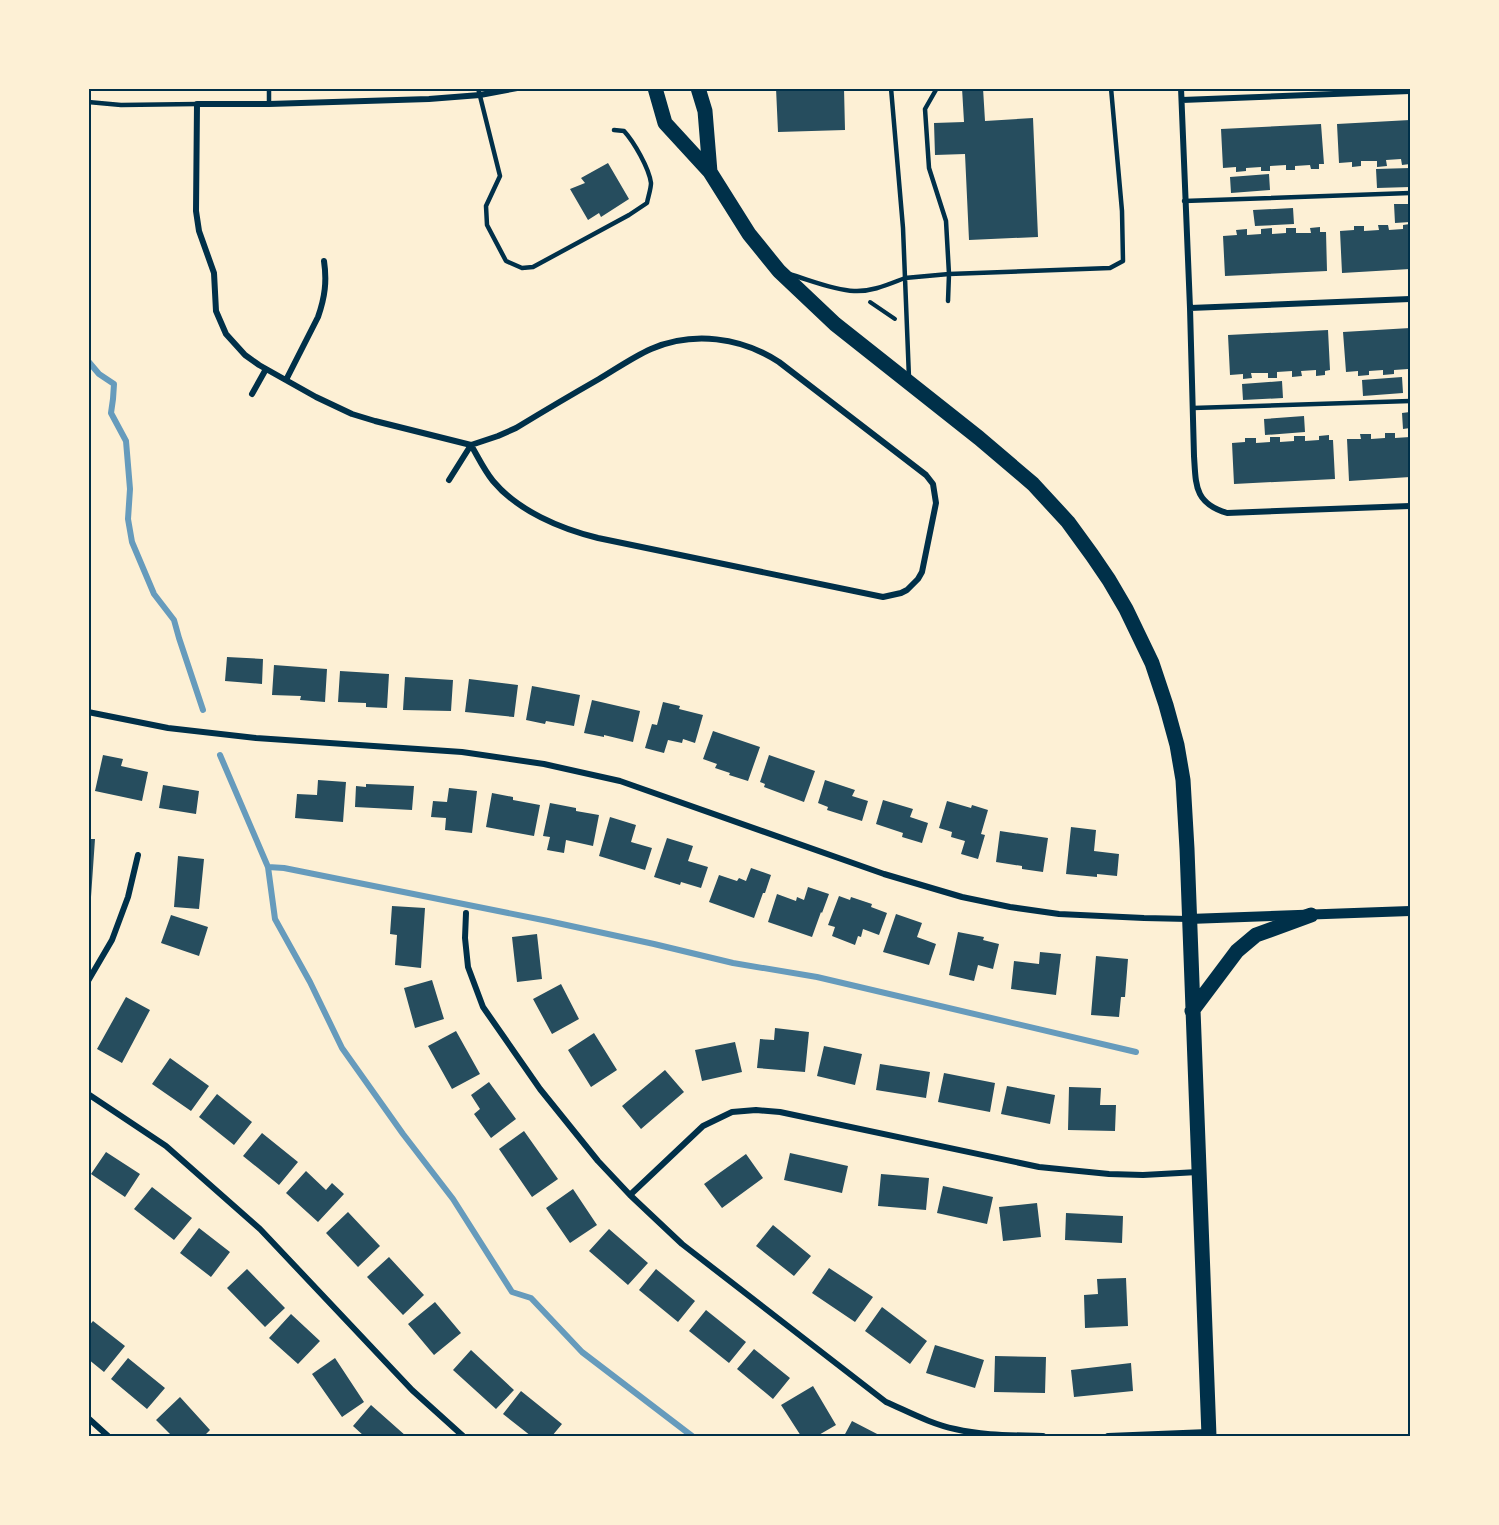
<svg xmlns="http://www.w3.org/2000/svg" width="1499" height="1525" font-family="Karla,sans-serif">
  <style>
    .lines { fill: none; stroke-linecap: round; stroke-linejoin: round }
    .stream { stroke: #669bbc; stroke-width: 6 }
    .building { fill: #264d5e }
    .path { stroke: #003049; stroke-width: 4 }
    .service { stroke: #003049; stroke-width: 4.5 }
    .minor { stroke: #003049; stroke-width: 6 }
    .tertiary { stroke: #003049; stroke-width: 10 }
    .primary { stroke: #003049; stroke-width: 15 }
    .neatline { fill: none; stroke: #003049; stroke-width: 2 }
  </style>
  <rect width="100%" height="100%" fill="#fdf0d5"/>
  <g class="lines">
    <path class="stream" d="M88,361L99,374L114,384L113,399L111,413L126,441L130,489L128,519L132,542L154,594L174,620L179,638L203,710
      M220,755L268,867L275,919L310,982L342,1048L403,1134L453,1199L512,1292L531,1298L582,1352L692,1436
      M268,867L284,868L548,921L654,944L733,963L817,977L1136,1052"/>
  </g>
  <path class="building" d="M776,88H844L845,130L778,132Z
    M962,88H983L985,121L1033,118L1038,237L969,240L965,154L935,155L934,123L964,122Z
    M1410,120V164L1402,165L1401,159L1386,160L1387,166L1377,167V161H1361V166L1352,167V162L1339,163L1337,124Z
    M1321,124L1324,164H1319V169H1311L1310,165L1295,166V170H1286V165L1270,166V171H1261V167L1246,168V171L1236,172V167L1223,168L1221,129Z
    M608,163L629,199L601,217L599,213L588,220L570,189L585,183L581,178Z
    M1410,168V187L1377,188L1376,169Z
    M1269,174L1270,190L1231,193L1230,177Z
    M1394,204H1410V222L1395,223Z
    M1293,208L1294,224L1255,226L1253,210Z
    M1410,224V269L1342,273L1340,231L1354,230V226H1364V231L1379,230L1378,225H1388L1389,230L1403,229V225Z
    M1320,227V232H1326L1327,271L1225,276L1223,236L1237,235L1236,230L1247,229V235L1261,234V229L1272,228V234L1286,233V228H1296V233H1311L1310,228Z
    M1410,328V374H1408V369L1394,370V374L1383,375V370L1369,371V375L1358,376V371L1346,372L1343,332Z
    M1328,330L1330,370L1325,371V375L1316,376V370L1301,371L1302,376L1292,377V371L1277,372V378H1268V373H1251L1252,378L1243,379V374L1230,375L1228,335Z
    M1402,377L1403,393L1363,396L1362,380Z
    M1282,381L1283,398L1243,400L1242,384Z
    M1410,412V428L1403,429L1402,413Z
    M1304,416L1305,432L1265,435L1264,419Z
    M1385,433H1395V438L1410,437V477L1349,481L1347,439H1361L1360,434H1371V439L1385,438Z
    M1329,435V440H1333L1335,479L1234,484L1232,443L1245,442V438H1256V443L1270,442V437H1280V442L1294,441V436H1305V441L1319,440V436Z
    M227,657L263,659L262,684L225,681Z
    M274,665L327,669L325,702L300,700L301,696L272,695Z
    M340,671L389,674L387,708L366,707V703L338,702Z
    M405,677L453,680L451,711L403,710Z
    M469,679L518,685L514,717L465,712Z
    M532,686L580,695L574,726L546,721L545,724L526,720Z
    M592,700L640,711L633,742L604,735V737L584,733Z
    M663,702L680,706L679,709L703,715L695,743L683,739L682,743L668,740L664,753L645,748L652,724L657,725Z
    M713,731L760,747L748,781L729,775L730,773L715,768L717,764L703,759Z
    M103,755L123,759L121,766L148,772L142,801L95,791Z
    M769,755L815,771L804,802L764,787L765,784L760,782Z
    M318,780L346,782L343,822L295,818L297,794L317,795Z
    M825,780L855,790L852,796L868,801L862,821L827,810L828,807L818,803Z
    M366,784L414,786L412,810L355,807L356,786L366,787Z
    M163,785L199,791L196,814L159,808Z
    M449,788L477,791L472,833L445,830L446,818L431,817L433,801L447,802Z
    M492,793L513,797V800L540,805L534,836L486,827Z
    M883,800L913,809L910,817L928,823L922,843L902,837L903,833L876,824Z
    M947,801L971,808L972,805L988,810L981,834L985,835L978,859L961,854L965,841L951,837L952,832L939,828Z
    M550,803L576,808V811L599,815L593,846L566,840L564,853L547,850L550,837L543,836Z
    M610,817L636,825L631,842L652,848L645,870L599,856Z
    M1071,827L1096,830L1094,851L1119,854L1117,876L1097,874V877L1066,874Z
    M1000,831L1048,838L1043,872L1022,869V866L996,862Z
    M667,838L693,846L688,861L708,867L701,888L681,882L680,885L654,877Z
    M88,839H95L91,897H88Z
    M178,856L204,859L199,909L174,907Z
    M751,868L771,875L765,893H763L754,918L709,902L719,875L737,881L739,878L746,881Z
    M808,887L829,894L822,913L821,912L812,937L768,922L777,894L796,901L797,897L804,900Z
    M839,896L850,900L851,897L872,904L871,907L887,913L879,935L863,929L861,937L858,936L855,945L832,936L835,927L828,925Z
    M392,906L425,908L421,968L395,965L397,935L390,934Z
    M896,914L922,923L917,937L936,944L929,965L883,952Z
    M171,915L208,927L199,956L161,943Z
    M958,932L984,937L983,940L999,944L993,969L978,965L974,981L949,975Z
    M537,934L542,979L517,982L512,937Z
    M1040,952L1061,954L1056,995L1011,989L1014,961L1039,964Z
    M1096,956L1128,959L1125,997H1121L1119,1017L1091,1015Z
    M432,980L444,1019L415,1028L404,988Z
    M561,984L579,1019L552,1034L533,999Z
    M126,997L150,1010L122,1063L97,1049Z
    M775,1028L809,1032L805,1072L757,1068L760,1039L774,1040Z
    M456,1031L480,1074L452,1089L428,1046Z
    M594,1033L617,1070L591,1087L568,1050Z
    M735,1042L742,1072L702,1081L695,1050Z
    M824,1046L862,1054L855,1085L817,1076Z
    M170,1058L209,1086L191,1111L152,1084Z
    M880,1064L930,1072L926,1098L876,1090Z
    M665,1070L684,1092L641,1129L622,1106Z
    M944,1073L995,1083L990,1112L938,1102Z
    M489,1082L516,1119L491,1138L474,1114L480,1109L471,1095Z
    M1007,1086L1055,1095L1050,1124L1001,1114Z
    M1069,1087L1101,1088L1100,1105H1116L1115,1131L1068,1130Z
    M217,1094L252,1122L234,1145L199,1117Z
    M524,1131L558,1179L532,1197L499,1149Z
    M262,1133L298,1162L279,1185L243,1156Z
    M106,1152L140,1174L125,1197L91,1174Z
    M790,1153L848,1166L842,1193L784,1180Z
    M746,1154L763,1178L722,1208L704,1184Z
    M306,1171L326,1190L332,1183L344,1194L318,1222L286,1193Z
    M881,1174L929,1178L926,1210L878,1206Z
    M943,1186L993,1197L987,1224L937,1213Z
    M152,1187L192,1218L174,1240L134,1209Z
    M573,1189L597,1225L570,1243L546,1208Z
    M1037,1203L1041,1237L1003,1241L999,1207Z
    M348,1212L380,1246L358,1267L326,1233Z
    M1066,1213L1123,1216L1122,1243L1065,1240Z
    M773,1225L811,1256L794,1276L756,1246Z
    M199,1228L230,1252L211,1277L180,1253Z
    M609,1229L648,1263L628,1285L589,1251Z
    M389,1257L424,1295L403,1315L367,1277Z
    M829,1268L873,1297L855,1322L812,1293Z
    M247,1269L285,1308L265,1327L227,1288Z
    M656,1269L695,1301L678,1322L639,1290Z
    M1126,1278L1128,1326L1085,1328L1084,1295L1098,1294L1097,1279Z
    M435,1302L461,1333L434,1355L408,1324Z
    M882,1307L927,1341L910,1364L865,1331Z
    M706,1310L746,1342L729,1363L689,1331Z
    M291,1314L320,1341L298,1364L269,1338Z
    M93,1321L125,1346L104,1372L88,1359V1327Z
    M935,1345L984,1360L975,1388L926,1373Z
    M754,1349L790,1378L773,1399L737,1369Z
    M471,1350L514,1390L496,1409L453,1370Z
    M995,1356L1046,1357L1045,1393L994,1392Z
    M128,1358L165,1388L147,1409L111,1379Z
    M335,1358L364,1402L342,1417L312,1374Z
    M1131,1363L1133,1391L1074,1397L1071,1370Z
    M813,1386L836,1425L817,1436H801L781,1405Z
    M521,1391L562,1424L552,1436H531L503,1414Z
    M180,1397L210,1430L204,1436H172L156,1420Z
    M371,1405L406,1436H364L353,1426Z
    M852,1421L881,1436H844Z"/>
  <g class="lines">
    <path class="path" d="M870,302L895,319"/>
    <path class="service" d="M269,88V104
      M478,88L500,176L486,206L487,225L506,261L522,268L533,267L629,215L647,203C648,197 651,189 651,183C649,168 634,142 624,131L614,130
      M891,88L903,228L905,278L949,274L1110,268L1123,261L1122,211L1111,88
      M937,88L925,109L929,168L946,221L949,274L948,301
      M88,102L121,105L197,104
      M1184,201L1410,193
      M789,274C810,280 833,290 854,291C872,292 889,284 905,278L909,378
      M1193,408L1410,401"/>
    <path class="minor" d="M1181,88L1190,308L1194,456C1196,485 1194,503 1227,513L1410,506
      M1182,100L1410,91
      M1190,308L1410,299
      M286,380L318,317C325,297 327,281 324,261
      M252,394L266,369
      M449,480L471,445L498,436L516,428C544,411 571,395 599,379C616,369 633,357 651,349C693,331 741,337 779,362L926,475L933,484L936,503L922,572L918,579L907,590L901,593L883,597L598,538C561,529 518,511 493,481C484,470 478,457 471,445L375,421L352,414L316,397L259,365L245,355L226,334L216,311L214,273L199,231L196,211L197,104H269L429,99L480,95L517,88
      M88,712L168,728L256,738L462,752L544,764L620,781L884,874L962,897L1010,907L1059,914L1144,918L1188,919
      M466,913L465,938L468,967L483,1007L540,1089L598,1161L630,1195L682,1244L886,1402C909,1412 931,1424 955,1429C984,1436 1014,1435 1043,1436
      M88,981L112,940L128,897L138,855
      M88,1094L166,1146L260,1229L412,1390L463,1436
      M630,1195L703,1126L732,1112L756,1110L780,1112L1039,1167L1109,1174L1143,1175L1198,1172
      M88,1418L108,1436
      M1108,1436L1208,1432"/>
    <path class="tertiary" d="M1189,919L1410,911"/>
    <path class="primary" d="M655,88L665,123L710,172L749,234L779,271L835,324L979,438L1033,484L1068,522L1092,555L1109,580L1126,609L1152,663L1166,705L1177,745L1183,780L1187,849L1209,1436
      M698,88L705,111L710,172
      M1192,1011L1237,951L1256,935L1311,915"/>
  </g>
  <rect width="1499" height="1525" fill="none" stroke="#fdf0d5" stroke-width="180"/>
  <rect x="90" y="90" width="1319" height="1345" class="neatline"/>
</svg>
